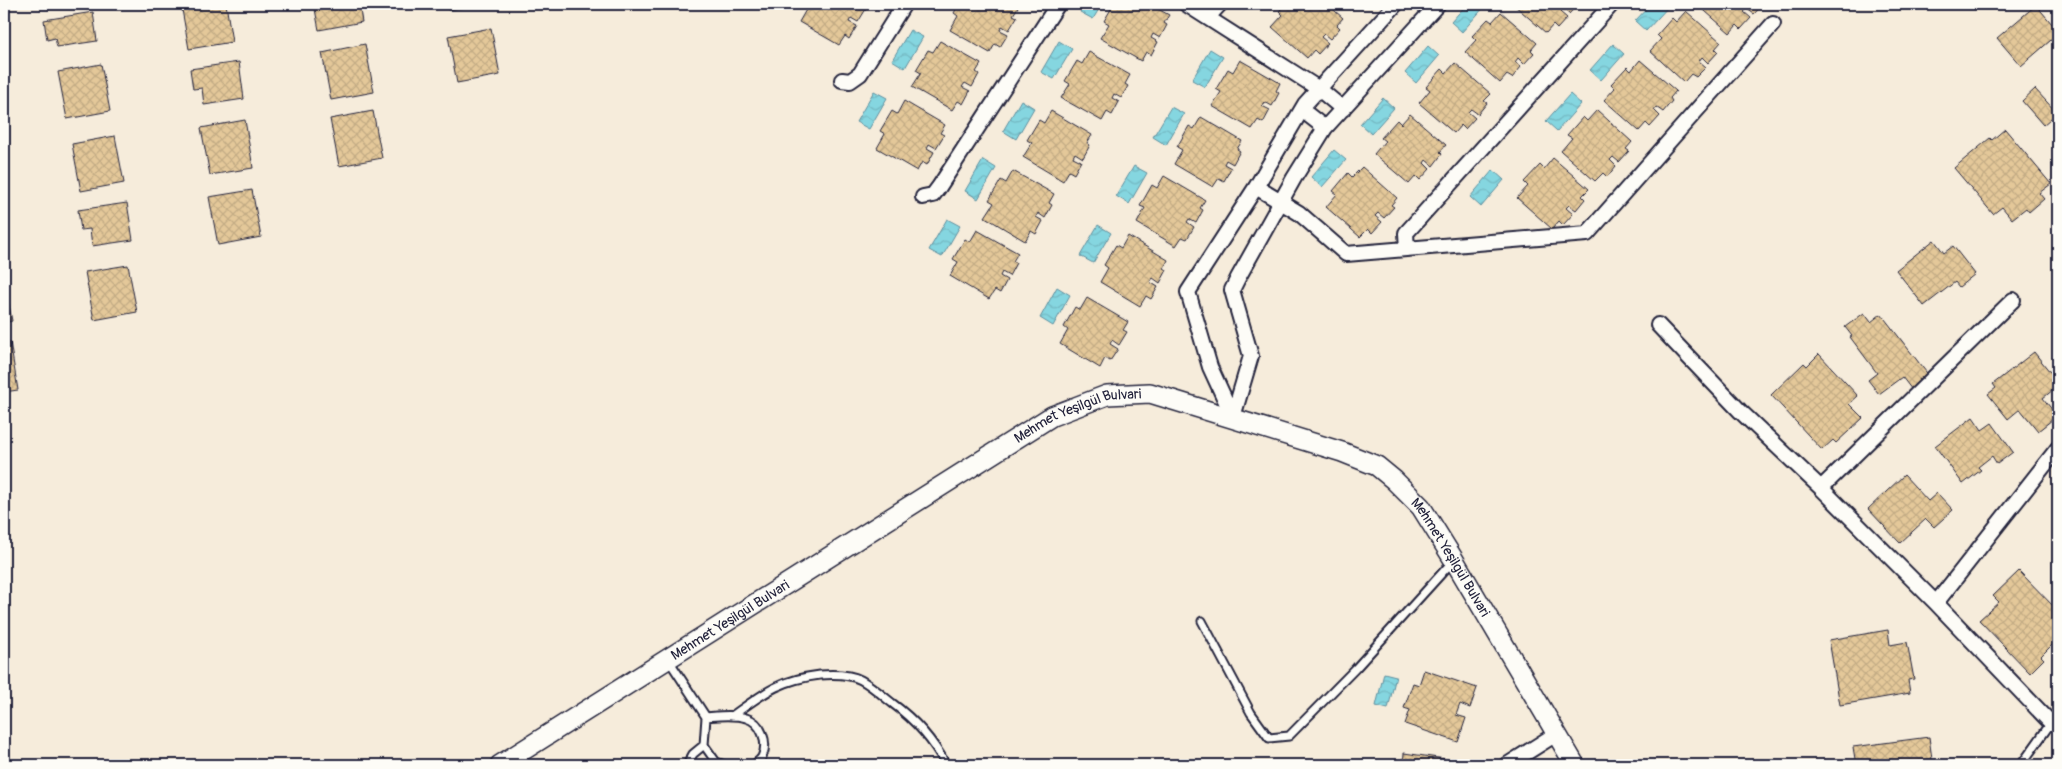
<svg xmlns="http://www.w3.org/2000/svg" width="2062" height="769" font-family="Pangolin,sans-serif">
  <style>
    .water { fill: url(#water-waves); stroke: #5d8e9e }
    .building { fill: url(#building-cross-hatch); stroke: #22223b }
    .lines { fill: none; stroke-linecap: round; stroke-linejoin: round }
    .service-casing { stroke: #22223b; stroke-width: 11 }
    .minor-casing { stroke: #22223b; stroke-width: 18 }
    .secondary-casing { stroke: #22223b; stroke-width: 22 }
    .service { stroke: #fdfcf7; stroke-width: 7 }
    .minor { stroke: #fdfcf7; stroke-width: 14 }
    .secondary { stroke: #fdfcf7; stroke-width: 19 }
    .labels { text-anchor: middle; dominant-baseline: central; stroke-width: 4.5; stroke-linejoin: round; paint-order: stroke }
    .street-label { font-size: 14px; fill: #22223b; stroke: #fdfcf7 }
  </style>
  <defs>
    <pattern id="water-waves" width="16" height="10" patternUnits="userSpaceOnUse" patternTransform="scale(1.25)"><rect width="16" height="10" fill="#85d6e0"/><path d="M0 5q4-4 8 0t8 0" fill="none" stroke="#73b7c1"/></pattern>
    <pattern id="building-cross-hatch" width="8" height="8" patternUnits="userSpaceOnUse" patternTransform="scale(1.25)"><rect width="8" height="8" fill="#e4c899"/><path d="M0 0l8 8M0 8l8-8" fill="none" stroke="#c3ac85"/></pattern>
  </defs>
  <rect width="100%" height="100%" fill="#f6ecdb"/>
  <filter id="ink" filterUnits="userSpaceOnUse"><feTurbulence type="fractalNoise" baseFrequency=".02" numOctaves="2"/><feDisplacementMap in="SourceGraphic" scale="10" xChannelSelector="R" yChannelSelector="G"/><feConvolveMatrix kernelMatrix="1 2 1 2 8 2 1 2 1" color-interpolation-filters="sRGB"/></filter>
  <g filter="url(#ink)">
    <path class="water" d="M1085,4H1102L1093,19L1080,12Z
      M1467,4H1483L1485,6L1462,32L1451,22Z
      M1651,4L1670,5L1646,31L1635,21Z
      M910,30L923,37L905,68L892,60Z
      M1059,41L1072,49L1054,79L1041,72Z
      M1613,44L1624,54L1601,80L1590,70Z
      M1428,46L1439,56L1416,83L1405,73Z
      M1210,49L1223,57L1205,87L1192,80Z
      M874,91L887,98L869,129L856,122Z
      M1570,94L1581,104L1557,131L1546,121Z
      M1383,98L1394,108L1371,134L1360,124Z
      M1021,100L1034,108L1016,139L1003,131Z
      M1171,107L1184,114L1166,145L1153,137Z
      M1334,150L1346,160L1322,187L1311,177Z
      M983,160L996,168L978,199L965,191Z
      M1134,166L1147,173L1129,204L1116,196Z
      M1493,170L1504,180L1481,207L1470,197Z
      M947,219L960,226L942,257L929,250Z
      M1098,225L1111,233L1093,263L1080,256Z
      M1057,287L1070,295L1053,326L1040,318Z
      M1384,673L1396,676L1388,709L1376,706Z"/>
    <path class="building" d="M181,4H226L232,42L189,49Z
      M314,4H359L362,22L319,30Z
      M447,4H486L448,10Z
      M804,4H865L863,7L866,9L858,22L851,18L849,22L857,26L849,39L845,36L839,45L799,22L807,8Z
      M959,4H1012L1018,7L1013,15L1017,17L1009,30L1002,26L1000,30L1008,34L1000,47L995,44L990,53L950,30L958,16L954,13Z
      M1114,4H1149L1169,15L1164,23L1167,25L1160,38L1153,34L1151,38L1158,42L1151,55L1146,52L1141,61L1100,38L1109,24L1104,21Z
      M1286,4H1327L1343,18L1337,25L1340,28L1330,39L1324,34L1321,37L1328,43L1318,54L1314,50L1307,58L1272,27L1283,15L1279,11Z
      M1513,4H1578L1569,14L1563,9L1560,12L1567,18L1557,29L1553,25L1546,33Z
      M1697,4H1763L1754,14L1747,9L1744,12L1751,18L1741,29L1737,25L1730,33Z
      M2036,5L2058,31V34L2021,66L1997,38Z
      M1686,11L1721,42L1715,49L1718,52L1708,63L1702,57L1699,61L1706,67L1696,77L1691,74L1684,82L1650,51L1661,39L1657,35L1672,18L1676,22Z
      M93,12L97,41L57,47L55,38L47,40L44,20Z
      M1501,12L1537,43L1531,50L1534,53L1524,64L1518,58L1515,62L1521,67L1512,78L1507,75L1500,83L1465,52L1476,40L1472,36L1488,19L1492,22Z
      M491,28L500,75L457,83L448,36Z
      M940,41L981,64L976,72L979,74L972,87L965,83L962,87L970,91L963,104L958,101L952,110L912,87L921,73L916,70L928,50L933,52Z
      M365,44L374,92L331,100L322,53Z
      M1089,52L1130,75L1125,84L1128,86L1121,98L1114,94L1112,98L1119,102L1112,115L1107,112L1102,121L1061,98L1070,84L1065,81L1077,61L1082,64Z
      M1240,60L1280,83L1276,91L1279,93L1272,106L1265,102L1262,106L1270,110L1263,123L1258,120L1252,129L1212,106L1221,92L1216,89L1228,69L1233,72Z
      M1640,60L1676,91L1670,98L1672,101L1663,112L1656,107L1654,110L1660,116L1650,127L1646,123L1639,131L1604,100L1615,88L1611,84L1627,67L1631,71Z
      M239,62L244,99L204,105L202,88L193,89L190,69Z
      M1455,63L1491,94L1484,101L1487,103L1478,114L1471,109L1468,112L1475,118L1465,129L1461,125L1454,133L1419,103L1430,90L1426,87L1442,69L1446,73Z
      M101,64L110,111L67,119L58,72Z
      M2035,89L2057,113L2043,125L2022,101Z
      M904,101L945,125L940,133L944,135L936,148L929,144L927,148L934,152L927,165L922,162L917,171L877,148L885,134L880,131L892,111L897,114Z
      M1597,110L1632,142L1626,149L1629,151L1619,162L1613,157L1610,160L1616,166L1607,177L1603,173L1595,181L1561,151L1572,138L1567,135L1583,117L1587,121Z
      M373,111L382,158L339,166L330,119Z
      M1051,111L1092,135L1087,143L1090,145L1083,158L1075,153L1073,157L1081,161L1074,174L1069,171L1063,181L1023,157L1032,143L1027,140L1039,120L1044,123Z
      M1410,114L1446,145L1440,152L1442,154L1433,166L1426,160L1424,163L1430,169L1420,180L1416,176L1409,184L1374,154L1385,141L1381,138L1397,120L1401,124Z
      M1201,117L1242,141L1237,149L1240,151L1233,164L1226,160L1224,164L1231,168L1224,181L1219,178L1213,187L1174,164L1182,150L1177,147L1189,126L1194,129Z
      M245,120L253,168L210,175L201,128Z
      M2005,129L2051,184L2039,193L2044,199L2029,212L2026,208L2012,219L2002,207L1993,214L1954,168L1990,138L1992,140Z
      M115,136L124,183L81,191L72,144Z
      M1553,158L1589,189L1582,196L1585,199L1576,210L1569,205L1566,208L1573,214L1563,225L1559,221L1552,229L1517,198L1528,186L1524,182L1540,165L1544,169Z
      M1362,167L1397,198L1391,205L1394,207L1384,218L1378,213L1375,216L1382,222L1372,233L1368,229L1360,237L1326,207L1337,194L1333,191L1348,173L1352,177Z
      M1013,171L1054,194L1049,203L1052,205L1045,218L1038,213L1036,217L1043,221L1036,234L1031,231L1025,241L985,217L994,203L989,200L1001,180L1006,183Z
      M1164,176L1205,200L1200,208L1203,210L1196,223L1189,219L1187,222L1194,227L1187,239L1182,237L1176,246L1137,223L1145,208L1140,206L1152,185L1157,188Z
      M252,190L261,237L218,245L209,197Z
      M127,203L133,240L92,246L90,229L81,230L78,210Z
      M977,230L1018,253L1013,261L1016,263L1009,276L1002,272L1000,276L1007,280L1000,293L995,290L989,299L950,276L958,262L953,259L965,239L970,242Z
      M1128,236L1168,260L1164,268L1167,270L1160,283L1153,278L1150,282L1158,287L1151,299L1146,296L1140,306L1100,282L1108,268L1104,265L1116,245L1121,248Z
      M1934,240L1944,253L1953,246L1975,274L1959,287L1955,282L1924,306L1896,270Z
      M128,265L137,312L94,320L85,272Z
      M4,279L12,321L4,323Z
      M1087,298L1128,322L1123,330L1127,332L1119,345L1112,340L1110,344L1118,349L1110,361L1105,358L1100,368L1060,344L1068,330L1064,327L1075,307L1080,310Z
      M1864,313L1871,322L1881,314L1930,377L1912,390L1902,377L1879,394L1868,380L1877,373L1850,337L1852,336L1845,327Z
      M10,342L18,390L4,392V343Z
      M2034,352L2058,382V386L2043,398L2057,416L2038,431L2020,409L2008,419L1988,394L1996,388L1993,384Z
      M1819,354L1858,396L1849,404L1863,418L1836,443L1833,440L1822,450L1771,395L1804,363L1807,366Z
      M1973,417L1982,430L1992,423L2013,452L1997,464L1992,456L1978,467L1981,470L1963,484L1935,446Z
      M1904,475L1928,501L1937,493L1953,510L1934,527L1926,519L1900,543L1868,509Z
      M2019,571L2058,611V644L2056,645L2054,643L2041,656L2044,659L2030,673L1979,620L1999,602L1993,596Z
      M1888,630L1890,645L1907,642L1914,679L1908,680L1910,693L1840,705L1829,640Z
      M1424,670L1477,688L1470,708L1460,704L1456,715L1466,718L1458,742L1405,724L1410,710L1404,708L1413,683L1419,685Z
      M1929,737L1932,759L1926,760L1927,765H1856L1853,747Z
      M1404,753L1459,761L1458,765H1403Z"/>
    <g class="lines">
      <g class="service-casing">
        <path id="service" d="M1202,621L1251,713L1269,738L1289,736L1356,668L1452,562
          M668,659L706,717L704,745L716,762L724,765
          M732,716C764,693 779,680 820,675C833,674 850,674 861,680C872,686 882,695 892,703C915,720 933,740 946,765
          M706,717C719,716 734,714 746,718C761,722 769,742 762,757C760,760 756,763 754,765
          M687,765L693,754L704,745
          M2021,765L2051,723"/>
      </g>
      <g class="minor-casing">
        <path id="minor" d="M1186,4L1319,89L1343,109
          M1396,4L1305,104L1256,187L1188,292L1210,367L1233,417L1251,356L1232,290L1238,278L1294,178L1325,128L1438,4
          M1208,17L1220,4
          M842,80L850,81L860,74L904,4
          M1302,110L1325,128
          M1256,187L1299,213L1346,254L1587,234L1773,24
          M923,197L933,195L939,187L1058,4
          M1407,249L1406,233L1612,4
          M1658,325L1740,411L1821,488L2013,300
          M1821,488L1936,603L2051,723L2058,717
          M1936,603L2058,448
          M1507,765L1556,734"/>
      </g>
      <g class="secondary-casing">
        <g id="secondary">
          <path id="s1" d="M500,765L1052,416L1107,395L1150,393L1342,452L1377,466L1394,480L1421,507L1454,560L1575,765"/>
        </g>
      </g>
      <use href="#service" class="service"/>
      <use href="#minor" class="minor"/>
      <use href="#secondary" class="secondary"/>
    </g>
  </g>
  <g class="labels">
    <g class="street-label">
      <text stroke="none"><textPath href="#s1" startOffset="678">Mehmet Yeşilgül Bulvari</textPath></text>
      <text stroke="none"><textPath href="#s1" startOffset="1112">Mehmet Yeşilgül Bulvari</textPath></text>
      <text stroke="none"><textPath href="#s1" startOffset="272">Mehmet Yeşilgül Bulvari</textPath></text>
    </g>
  </g>
  <rect width="2062" height="769" fill="none" stroke="#fdfcf7" stroke-width="20"/>
  <rect x="10" y="10" width="2042" height="749" fill="none" stroke="#22223b" stroke-width="2" filter="url(#ink)"/>
</svg>
